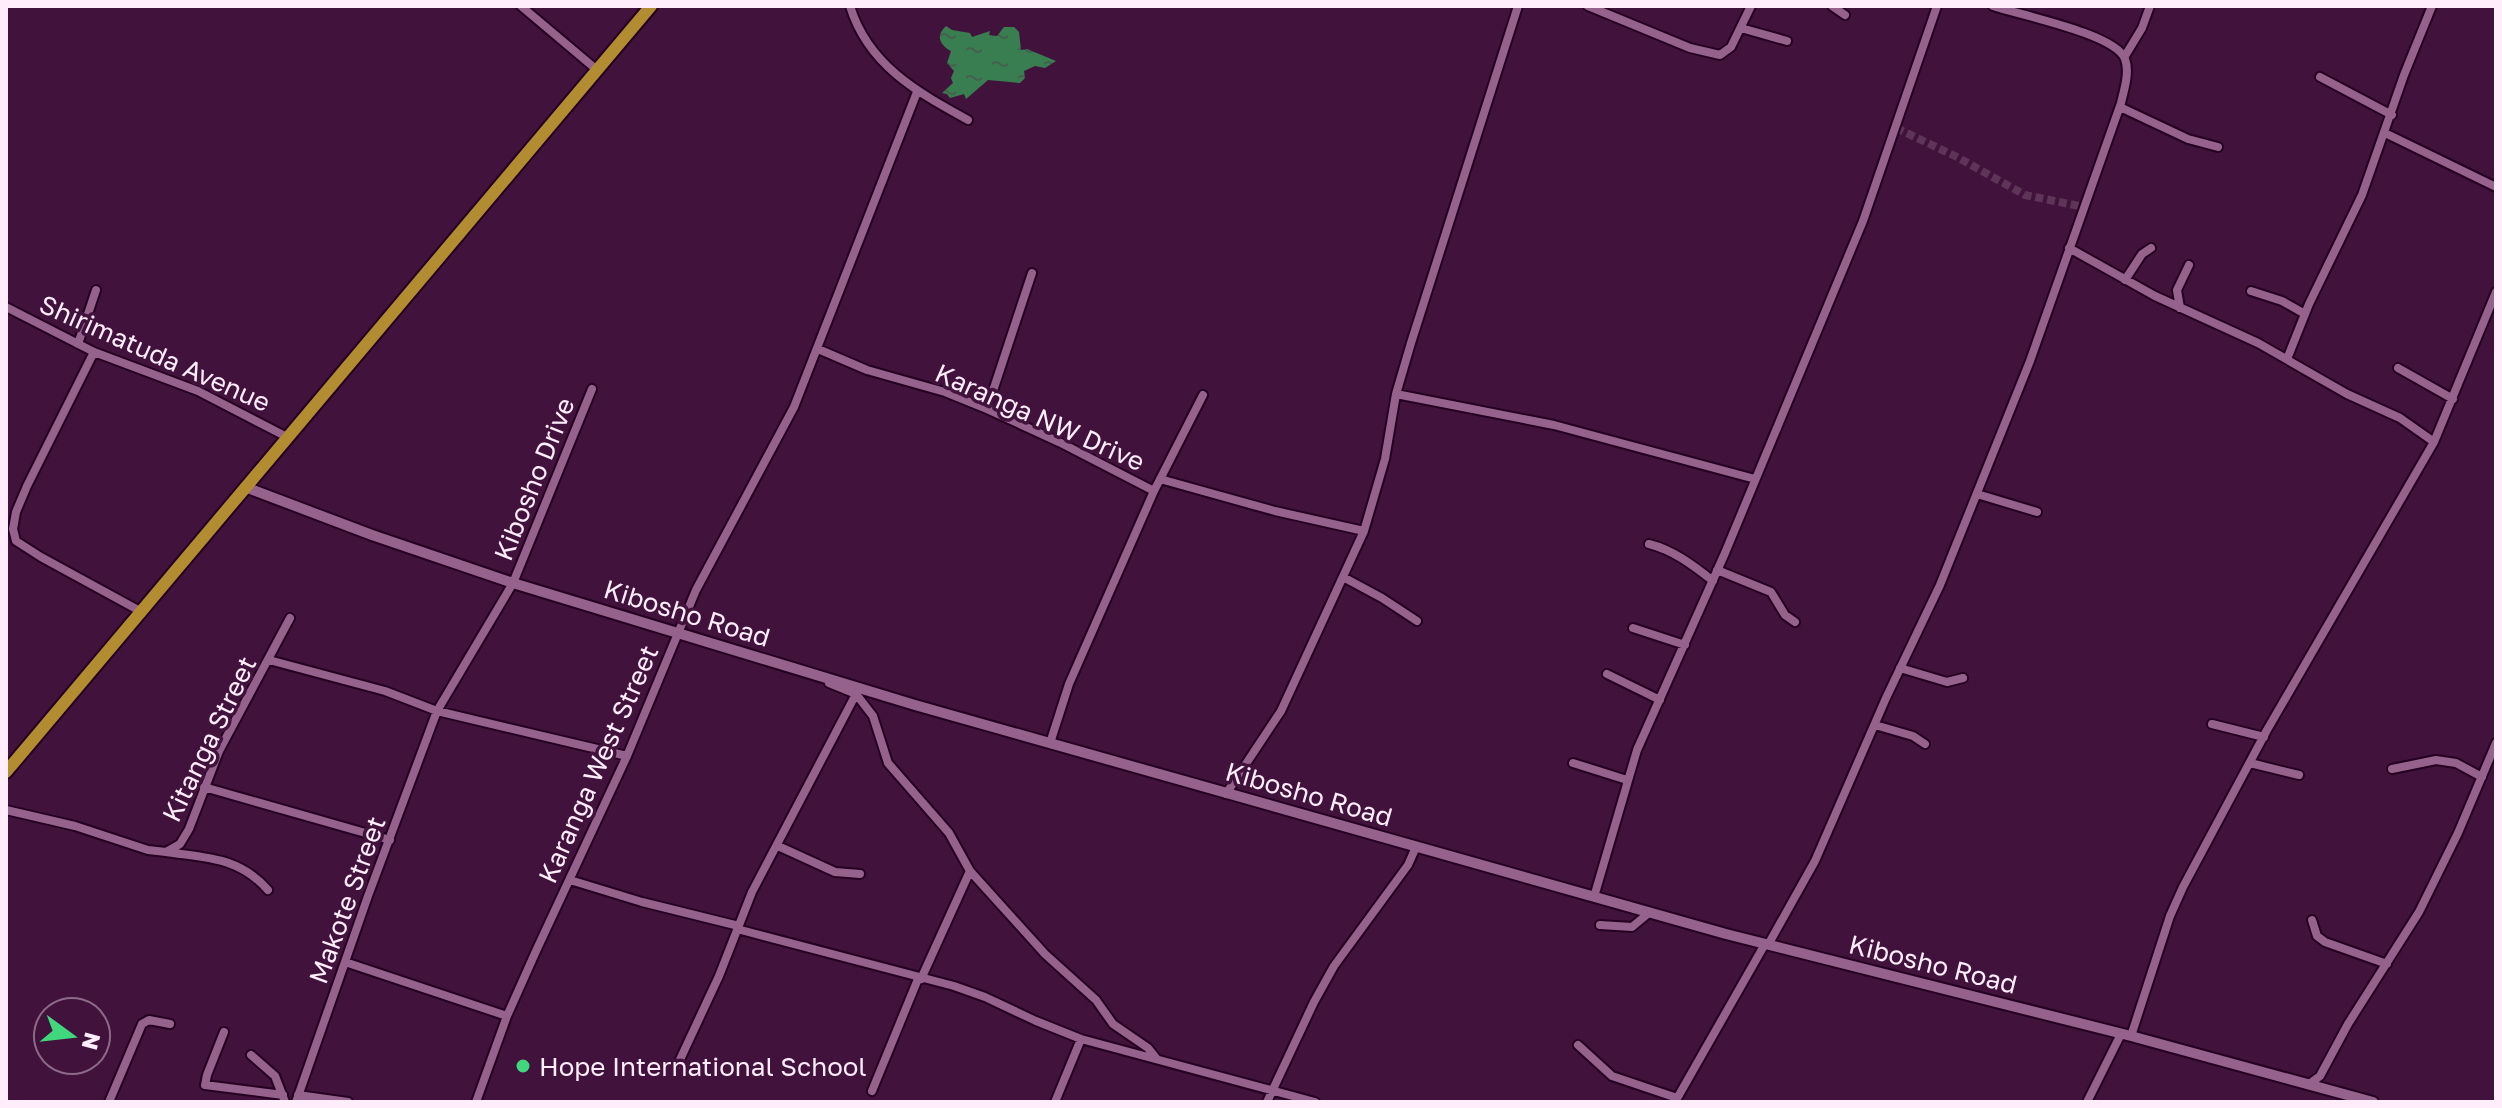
<svg xmlns="http://www.w3.org/2000/svg" width="2502" height="1108" font-family="'Golos Text',sans-serif">
  <style>
    .water { fill: url(#water-ripples) }
    .lines { fill: none; stroke-linecap: round; stroke-linejoin: round }
    .minor-tunnel { stroke: #5e3459; stroke-width: 8; stroke-dasharray: 8 4; stroke-linecap: butt }
    .minor-casing { stroke: #250022; stroke-width: 12 }
    .tertiary-casing { stroke: #250022; stroke-width: 14 }
    .trunk-casing { stroke: #250022; stroke-width: 16 }
    .minor { stroke: #95618d; stroke-width: 8 }
    .tertiary { stroke: #95618d; stroke-width: 10 }
    .trunk { stroke: #b18c30; stroke-width: 12 }
    .poi-dot { fill: #41d77c; stroke: #41133c; stroke-width: 3 }
    .labels { text-anchor: middle; dominant-baseline: central; stroke-width: 7; stroke-linejoin: round; paint-order: stroke }
    .street-label { font-size: 26px; fill: #ffedfb; stroke: #41133c }
    .poi-label { font-size: 26px; fill: #ffedfb; stroke: #41133c; text-anchor: start }
  </style>
  <defs>
    <pattern id="water-ripples" width="26" height="14" patternUnits="userSpaceOnUse" patternTransform="scale(2)"><rect width="26" height="14" fill="#397e50"/><path d="M2 4q2-2 4 0t4 0M15 11q2-2 4 0t4 0" fill="none" stroke="#42624e"/></pattern>
  </defs>
  <rect width="100%" height="100%" fill="#41133c"/>
  <path class="water" d="M946,26L952,30L970,33L972,37L990,31L989,35L997,36L1004,27H1014L1019,32L1021,50L1027,49L1056,61L1045,68L1035,66L1024,71L1025,78L1020,83L988,80L966,99L964,94L950,98L947,94L942,93L953,83L951,78L954,71L947,63L951,51C940,45 935,36 946,26Z"/>
  <g class="lines">
    <path class="minor-tunnel" d="M1896,128L1957,157L2025,195L2084,207"/>
    <g class="minor-casing">
      <path id="minor" d="M521,6L597,70
        M850,6C868,65 917,92 968,120
        M1588,6L1690,48L1720,55L1731,47L1751,6
        M1832,6L1845,15
        M1741,28L1787,41
        M2125,56L2142,28L2150,6
        M2320,77L2392,115
        M2120,107L2188,139L2218,147
        M2385,133L2496,187
        M2069,248L2155,296L2258,343L2347,394L2400,418L2434,442
        M2125,280L2142,254L2151,248
        M2251,291L2282,301L2305,314
        M6,307L94,352L198,391L287,437
        M2180,308L2177,290L2189,265
        M78,344L96,290
        M818,349L867,370L945,392L987,409L1059,442L1154,491
        M94,352L27,486L16,512L13,529L16,541L41,557L140,611
        M2287,359L2309,304L2362,195L2404,75L2432,6
        M2398,368L2453,399
        M1396,394L1554,425L1755,479
        M987,409L1032,273
        M1160,479L1275,511L1364,531
        M1977,494L2037,512
        M1649,544C1673,550 1693,565 1713,581
        M1717,570L1771,592L1785,615L1795,622
        M1343,577L1382,598L1417,621
        M1633,628L1685,645
        M269,660L385,691L437,711L513,583L592,389
        M1900,668L1947,682L1963,678
        M1607,674L1660,700
        M856,694L873,716L888,763L949,833L970,871L1045,954L1096,1000L1113,1024L1148,1048L1156,1058
        M2212,724L2264,737
        M1875,725L1913,736L1925,744
        M1050,743L1069,684L1154,491L1203,395
        M1573,763L1627,780
        M2250,763L2299,775
        M2392,769L2436,760L2456,763L2482,777
        M204,787L390,840
        M1226,794L1281,711L1364,531L1385,459L1396,394L1411,343L1518,6
        M6,810L75,826L148,850L166,852L180,844L189,829L219,751L290,618
        M778,846L835,872L860,874
        M166,852C207,858 239,857 268,890
        M570,880L642,902L739,926
        M1594,897L1637,750L1725,553L1863,221L1937,6
        M2312,920L2317,936L2325,942L2387,964
        M1600,925L1632,927L1650,912
        M737,929L954,986L985,997L1036,1021L1081,1039L1315,1102
        M1768,945L1815,861L1886,698L1940,585L2030,361L2121,103C2124,90 2130,72 2125,59C2116,34 2020,15 1993,6
        M345,962L507,1016
        M921,979L970,871
        M224,1032L207,1075L205,1085L283,1095
        M2131,1036L2170,916L2183,887L2267,730L2434,442L2496,292
        M1578,1045L1612,1076L1677,1098
        M251,1055L275,1076L285,1102
        M677,1066L719,976L752,892L856,694L829,683
        M2308,1085L2320,1076L2348,1024L2419,912L2458,833L2496,743
        M872,1091L918,979
        M298,1095L348,1102
        M109,1102L142,1024L149,1020L170,1024
        M296,1102L368,896L437,711L627,756
        M476,1102L507,1016L536,951L627,756L696,590L794,407L917,92
        M1055,1102L1081,1039
        M1267,1102L1314,1002L1334,966L1408,865L1416,847
        M1675,1102L1765,944
        M2087,1102L2121,1034"/>
    </g>
    <g class="tertiary-casing">
      <path id="tertiary" d="M245,487L372,535L513,583L915,705L1726,934L2131,1036L2373,1102"/>
    </g>
    <g class="trunk-casing">
      <path id="trunk" d="M6,772L651,6"/>
    </g>
    <use href="#minor" class="minor"/>
    <use href="#tertiary" class="tertiary"/>
    <use href="#trunk" class="trunk"/>
  </g>
  <circle class="poi-dot" cx="523" cy="1066" r="8"/>
  <g class="labels">
    <g class="street-label">
      <text transform="translate(155 353) rotate(24)">Shirimatuda Avenue</text>
      <text transform="translate(1040 417) rotate(24)">Karanga NW Drive</text>
      <text transform="translate(534 479) rotate(-68)">Kibosho Drive</text>
      <text transform="translate(687 613) rotate(17)">Kibosho Road</text>
      <text transform="translate(209 739) rotate(-64)">Kitanga Street</text>
      <text transform="translate(598 764) rotate(-66)">Karanga West Street</text>
      <text transform="translate(1309 794) rotate(16)">Kibosho Road</text>
      <text transform="translate(347 900) rotate(-70)">Makote Street</text>
      <text transform="translate(1933 964) rotate(14)">Kibosho Road</text>
    </g>
    <g class="poi-label">
      <text x="539" y="1066">Hope International School</text>
    </g>
  </g>
  <rect width="2502" height="1108" fill="none" stroke="#ffedfb" stroke-width="16"/>
  <g transform="translate(72 1036) rotate(105)"><circle r="38" fill="#41133c" stroke="#8d6a88" stroke-width="2"/>
  <path d="M0-6L14 30L0 20L-14 30Z" fill="#41d77c"/>
  <text y="-12" font-size="22" font-weight="bold" text-anchor="middle" fill="#ffedfb">N</text>
  </g>
</svg>
